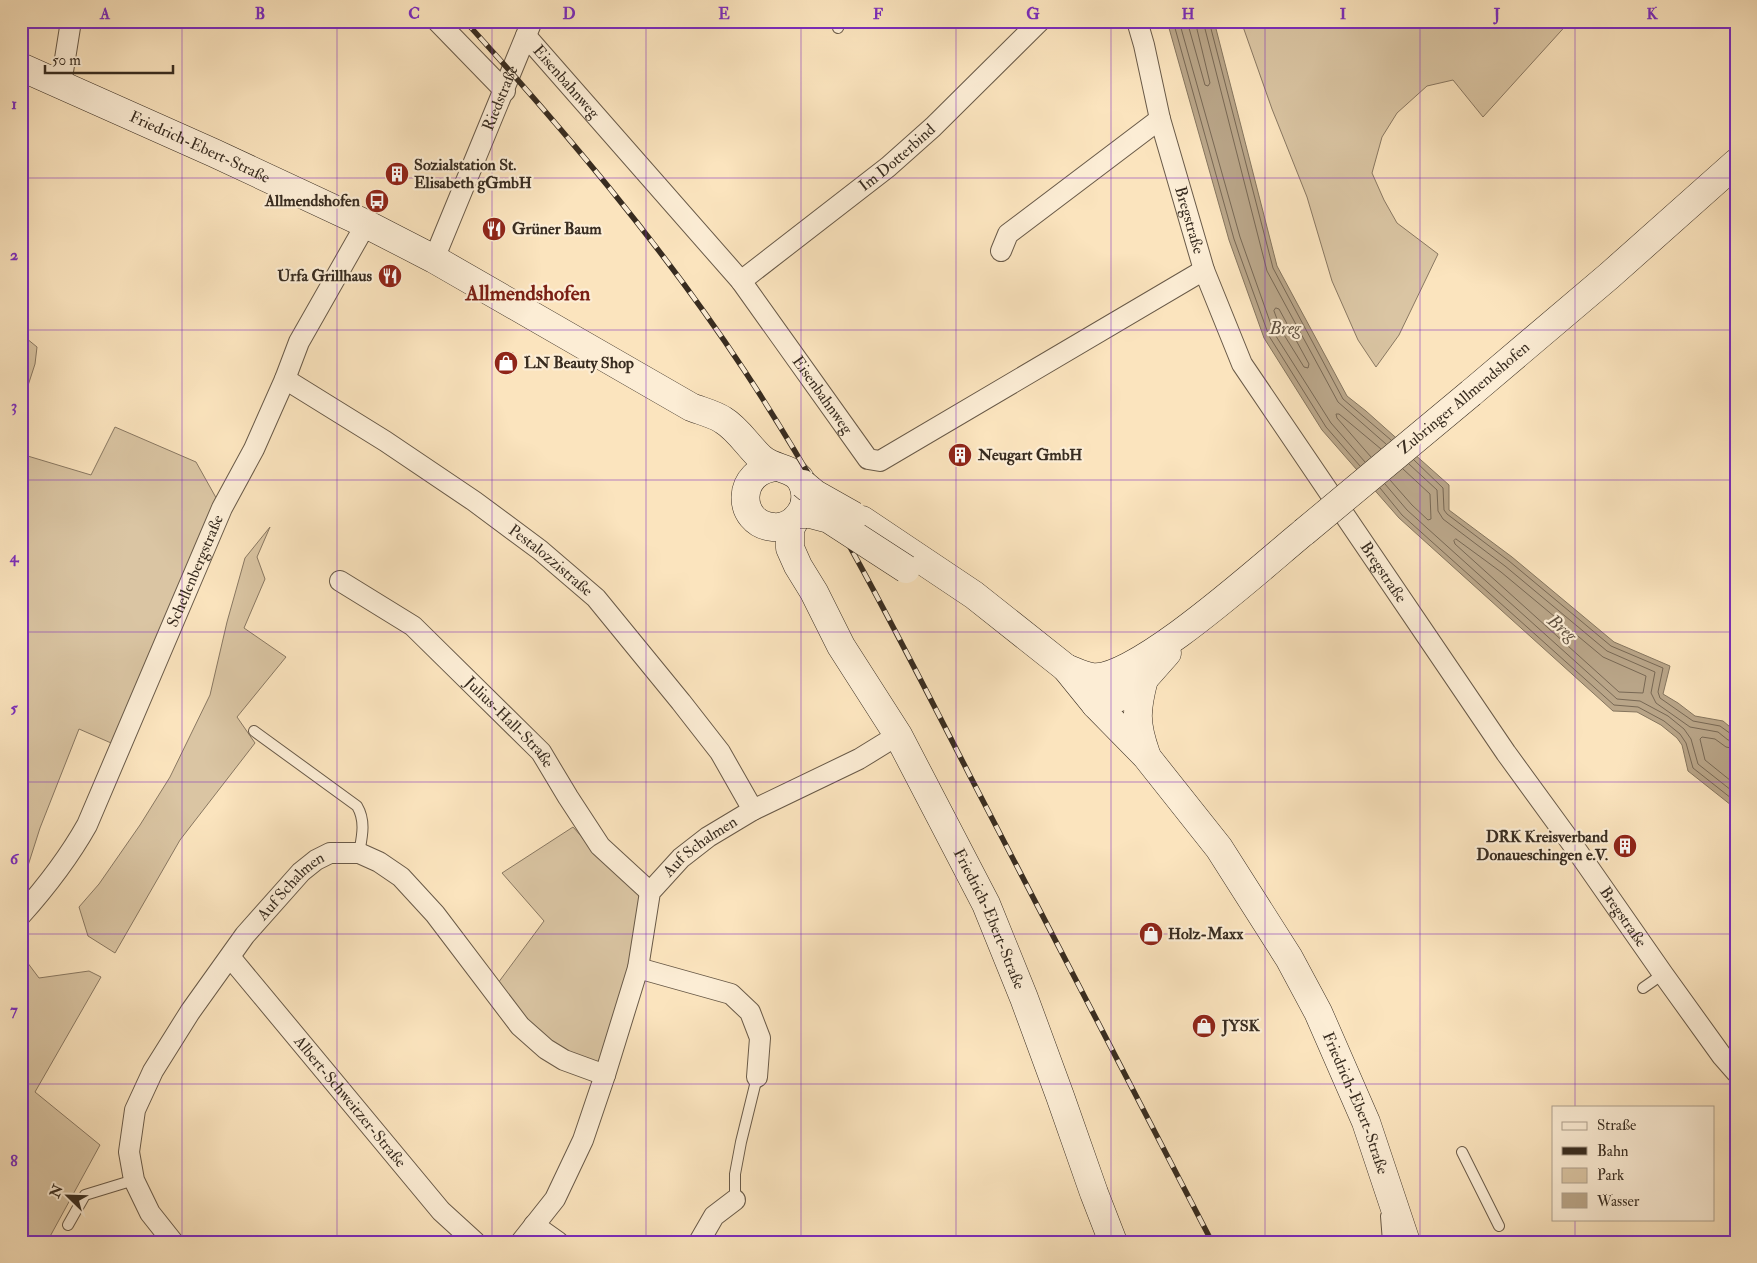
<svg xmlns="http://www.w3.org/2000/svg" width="1757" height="1263" font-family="'IM FELL Double Pica',serif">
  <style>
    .green { fill: #dac5a3; stroke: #897862 }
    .water { fill: #b9a588; stroke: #85755e }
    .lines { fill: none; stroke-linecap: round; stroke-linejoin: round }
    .shore { stroke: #786854; stroke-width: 1 }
    .lane-casing { stroke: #695a48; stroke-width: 12 }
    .street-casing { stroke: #695a48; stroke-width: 22 }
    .secondary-casing { stroke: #382c20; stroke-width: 29 }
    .lane { stroke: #fcedd5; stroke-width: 10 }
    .street { stroke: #fcedd5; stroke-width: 20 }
    .secondary { stroke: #fcedd5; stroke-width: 28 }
    .rail-casing { stroke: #382c20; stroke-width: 5.5 }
    .rail { stroke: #fcedd5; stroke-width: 4; stroke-dasharray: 11; stroke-linecap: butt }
    .secondary-bridge-casing { stroke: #382c20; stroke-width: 29; stroke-linecap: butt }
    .secondary-bridge { stroke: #fcedd5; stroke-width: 28 }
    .grid { fill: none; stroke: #7b2cbf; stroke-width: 1; stroke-opacity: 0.55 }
    .labels { text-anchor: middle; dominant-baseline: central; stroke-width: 4.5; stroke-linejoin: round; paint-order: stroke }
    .street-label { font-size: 16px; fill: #382c20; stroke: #fcedd5 }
    .poi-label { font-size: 16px; font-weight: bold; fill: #382c20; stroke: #fcedd5; text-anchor: start }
    .water-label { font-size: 18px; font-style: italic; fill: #5f503f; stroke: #fcedd5 }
    .district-label { font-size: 21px; font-weight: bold; fill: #7a1f14; stroke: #fcedd5 }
    .neatline { fill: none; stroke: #7b2cbf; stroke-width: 2 }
    .grid-label { font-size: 16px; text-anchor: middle; font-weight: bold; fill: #7b2cbf }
  </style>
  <rect width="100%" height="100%" fill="#fbe4be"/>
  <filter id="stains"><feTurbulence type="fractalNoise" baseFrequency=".004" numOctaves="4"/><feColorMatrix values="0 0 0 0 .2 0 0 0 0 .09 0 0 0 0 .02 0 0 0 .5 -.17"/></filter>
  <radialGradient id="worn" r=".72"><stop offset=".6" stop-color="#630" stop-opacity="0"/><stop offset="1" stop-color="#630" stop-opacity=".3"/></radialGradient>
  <path class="green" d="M1241,21H1570L1483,117L1453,80L1427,86L1397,113L1382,137L1372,173L1384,200L1397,223L1438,254L1399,335L1376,367L1358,340L1332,281L1307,197L1272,109Z
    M21,336L26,338L37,347L35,364L21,407Z
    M115,427L196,462L219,503L118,746L79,729L40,828L25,875L21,879V454L91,475Z
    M270,527L257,557L265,579L244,628L286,657L237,717L255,743L180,840L115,953L88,936L79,907L99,884L140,825L170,777L210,695L227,622L245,558Z
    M573,827L597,854L643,897L632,966L602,1065L564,1051L524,1020L498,983L544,921L502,873Z
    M21,954L39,978L89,971L101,977L35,1092L100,1145L47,1242H21Z"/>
  <path class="water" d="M1167,21H1214L1277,266L1347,396L1366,411L1449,485V510L1512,557L1614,642L1670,666L1663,694L1678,703L1695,716L1723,721L1736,732V809L1688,771L1682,745L1677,738L1661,725L1637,712L1613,711L1399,518L1322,430L1264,338L1229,240Z"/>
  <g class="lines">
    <path class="shore" d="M1173,21L1234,239L1269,336L1326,427L1360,466
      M1179,21L1240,237L1274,333L1331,423L1365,462
      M1187,21L1205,85L1208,86L1210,83L1195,21
      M1203,21L1267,271L1338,402L1386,444
      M1209,21L1273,268L1343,399L1391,440
      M1276,308L1279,309L1309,364L1308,368L1304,367L1281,330L1274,311Z
      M1371,457L1337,418L1336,414H1339L1381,449
      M1414,460L1443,488L1444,510L1447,514L1509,561L1611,646L1663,668L1658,692L1660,698L1693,721L1720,726L1731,734L1736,735
      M1409,464L1437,490L1438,511L1443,519L1505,566L1607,651L1655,672L1651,693L1656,703L1690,727L1718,732L1728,740L1736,741
      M1390,480L1412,505L1428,520L1431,519L1430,494L1403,469
      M1385,484L1407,510L1617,699L1640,701L1668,716L1684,729L1691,739L1698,764L1736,794
      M1380,488L1402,515L1614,705L1638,707L1664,721L1680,734L1686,743L1693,768L1736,802
      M1456,539L1501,572L1603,657L1646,676L1643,693L1619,692L1455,544L1454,541Z
      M1736,749L1726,747L1715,739L1702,737L1700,739L1705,760L1736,785"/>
    <g class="lane-casing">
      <path id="lane" d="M838,28L841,21
        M254,731L357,806C366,821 362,837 359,853
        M1643,988L1663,974
        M1462,1152L1499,1226
        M735,1200V1174L741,1142L757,1077
        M1386,1216L1388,1242
        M68,1225L85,1195L134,1180"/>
    </g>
    <g class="street-casing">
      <g id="street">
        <path d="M437,21L505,91"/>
        <path id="s1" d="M1137,21L1144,45L1160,119L1204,270L1242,364L1506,753L1573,845L1663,974L1722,1056L1736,1072"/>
        <path id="s2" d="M526,36L741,281L868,459L880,461L1204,270"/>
        <path d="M61,84L71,21"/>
        <path d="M1001,251L1008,234L1160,119"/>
        <path id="s3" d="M434,259L532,21"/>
        <path id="s4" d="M741,281L888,167L933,127L1040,21"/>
        <path id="s5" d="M285,379L385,441L474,501L540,550L596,598L681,702L720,752L753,810"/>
        <path id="s6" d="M340,581L413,626L541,752L568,797L600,846L650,892"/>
        <path id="s7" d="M21,915C46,887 69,857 87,825L222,508L254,449L285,379L299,342L366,224"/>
        <path id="s8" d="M230,957L441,1211L475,1242"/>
        <path d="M638,968L731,994L750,1012L760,1038L757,1077"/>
        <path d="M534,1225L558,1242"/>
        <path id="s9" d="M173,1242L150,1213L134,1180L129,1152L135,1110L153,1071L190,1012L245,935L301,872L316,860L330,853H359L379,862L401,877L435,914L520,1026L546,1049L564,1060L605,1075"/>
        <path id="s10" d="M521,1242L555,1199L583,1140L605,1075L638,968L650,892L681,858L708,837L753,810L859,759L898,735"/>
        <path d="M699,1242L714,1216L735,1200"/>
      </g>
    </g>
    <g class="secondary-casing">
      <g id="secondary">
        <path id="s11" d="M21,67L214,153L366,224L434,259L691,407C701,411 714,414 723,420C738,429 748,446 761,458C776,472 802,465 805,493C806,501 804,509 799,515C793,523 783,528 773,527C736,524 735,469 778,467"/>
        <path d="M1471,393L1609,276L1736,163"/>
        <path id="s12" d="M795,520L790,529V548L798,566L814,592L841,646L898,735L986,904L1024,998L1060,1096L1094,1193L1113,1242"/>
        <path id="s13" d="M862,520L974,595L1066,668L1096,705L1146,756L1219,848L1289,958L1318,1012L1366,1122L1406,1242"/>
        <path d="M1066,668C1074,671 1083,676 1092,677C1135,683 1267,562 1304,532"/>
        <path d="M1144,679C1136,710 1135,723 1146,754"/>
        <path d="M1096,705L1120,697L1144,679L1167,653"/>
      </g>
    </g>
    <use href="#lane" class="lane"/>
    <use href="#street" class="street"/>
    <use href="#secondary" class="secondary"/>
    <g class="rail-casing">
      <path id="rail" d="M465,21C565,131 662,246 744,370C829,499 899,637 969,774C1050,930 1131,1086 1212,1242"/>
    </g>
    <use href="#rail" class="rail"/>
    <g class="secondary-bridge-casing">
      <path id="secondary-bridge" d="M803,484L815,494L854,516
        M800,514H810L829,519L906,569
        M1304,532L1471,393"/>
    </g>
    <use href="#secondary-bridge" class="secondary-bridge"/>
  </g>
  <path class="grid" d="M182,21V1242M337,21V1242M492,21V1242M646,21V1242M801,21V1242M956,21V1242M1111,21V1242M1265,21V1242M1420,21V1242M1575,21V1107M21,178H1736M21,330H1736M21,480H1736M21,632H1736M21,782H1736M21,934H1736M21,1084H1736M1575,1219V1242"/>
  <defs>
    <g id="building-disc" transform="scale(1.25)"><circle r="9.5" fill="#8f2418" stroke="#fcedd5"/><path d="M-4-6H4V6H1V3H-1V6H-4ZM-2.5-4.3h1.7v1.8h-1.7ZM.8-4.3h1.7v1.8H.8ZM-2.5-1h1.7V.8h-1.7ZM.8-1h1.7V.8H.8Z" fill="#fff"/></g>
    <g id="bus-disc" transform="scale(1.25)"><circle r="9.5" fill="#8f2418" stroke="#fcedd5"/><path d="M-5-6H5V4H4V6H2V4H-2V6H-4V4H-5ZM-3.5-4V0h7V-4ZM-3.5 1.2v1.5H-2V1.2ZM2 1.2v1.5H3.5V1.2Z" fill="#fff"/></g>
    <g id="restaurant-disc" transform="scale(1.25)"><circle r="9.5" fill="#8f2418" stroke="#fcedd5"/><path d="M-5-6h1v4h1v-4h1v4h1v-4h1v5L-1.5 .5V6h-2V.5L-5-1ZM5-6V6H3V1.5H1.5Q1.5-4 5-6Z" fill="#fff"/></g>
    <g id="shop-disc" transform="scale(1.25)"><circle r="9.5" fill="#8f2418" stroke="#fcedd5"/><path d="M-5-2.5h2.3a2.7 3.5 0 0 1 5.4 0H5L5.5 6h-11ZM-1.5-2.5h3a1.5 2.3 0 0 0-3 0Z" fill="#fff"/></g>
  </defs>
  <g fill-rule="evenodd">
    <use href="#building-disc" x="397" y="174"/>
    <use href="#bus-disc" x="377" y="201"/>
    <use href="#restaurant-disc" x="494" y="229"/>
    <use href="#restaurant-disc" x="390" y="276"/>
    <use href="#shop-disc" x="506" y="363"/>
    <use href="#building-disc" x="960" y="455"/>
    <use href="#building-disc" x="1625" y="846"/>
    <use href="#shop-disc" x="1151" y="934"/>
    <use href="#shop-disc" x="1204" y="1026"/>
  </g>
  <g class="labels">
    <g class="street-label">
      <text stroke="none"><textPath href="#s2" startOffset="61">Eisenbahnweg</textPath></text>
      <text stroke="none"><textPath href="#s3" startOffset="174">Riedstraße</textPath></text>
      <text stroke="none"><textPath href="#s11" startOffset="196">Friedrich-Ebert-Straße</textPath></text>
      <text stroke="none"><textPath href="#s4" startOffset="199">Im Dotterbind</textPath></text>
      <text stroke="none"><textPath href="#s1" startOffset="206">Bregstraße</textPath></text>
      <text stroke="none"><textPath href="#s2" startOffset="466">Eisenbahnweg</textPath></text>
      <text transform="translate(1464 398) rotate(-40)">Zubringer Allmendshofen</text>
      <text stroke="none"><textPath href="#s5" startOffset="322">Pestalozzistraße</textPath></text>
      <text stroke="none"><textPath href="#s7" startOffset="388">Schellenbergstraße</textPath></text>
      <text stroke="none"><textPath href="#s1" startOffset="611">Bregstraße</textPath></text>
      <text stroke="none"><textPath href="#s6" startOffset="222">Julius-Hall-Straße</textPath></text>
      <text stroke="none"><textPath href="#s10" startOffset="446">Auf Schalmen</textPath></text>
      <text stroke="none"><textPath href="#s9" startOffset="419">Auf Schalmen</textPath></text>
      <text stroke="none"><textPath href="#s1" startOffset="1031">Bregstraße</textPath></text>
      <text stroke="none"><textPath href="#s12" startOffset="451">Friedrich-Ebert-Straße</textPath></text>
      <text stroke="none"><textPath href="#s8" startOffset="188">Albert-Schweitzer-Straße</textPath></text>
      <text stroke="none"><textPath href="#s13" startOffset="779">Friedrich-Ebert-Straße</textPath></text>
    </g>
    <g class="poi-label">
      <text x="414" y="165">Sozialstation St.<tspan x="414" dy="18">Elisabeth gGmbH</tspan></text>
      <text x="360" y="201" text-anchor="end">Allmendshofen</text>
      <text x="512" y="229">Grüner Baum</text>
      <text x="372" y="276" text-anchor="end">Urfa Grillhaus</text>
      <text x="524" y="363">LN Beauty Shop</text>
      <text x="978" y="455">Neugart GmbH</text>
      <text x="1608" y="837" text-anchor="end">DRK Kreisverband<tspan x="1608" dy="18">Donaueschingen e.V.</tspan></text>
      <text x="1168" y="934">Holz-Maxx</text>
      <text x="1222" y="1026">JYSK</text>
    </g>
    <g class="water-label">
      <text x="1285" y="328">Breg</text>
      <text transform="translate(1562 628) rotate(39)">Breg</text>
    </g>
    <g class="district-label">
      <text x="528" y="293">Allmendshofen</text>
    </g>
  </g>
  <rect width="1757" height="1263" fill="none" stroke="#fbe4be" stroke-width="55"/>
  <rect x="1552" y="1106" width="162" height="115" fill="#fcedd5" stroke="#aea08d"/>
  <rect x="1562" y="1122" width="25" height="8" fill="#fcedd5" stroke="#aea08d"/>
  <text x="1597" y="1130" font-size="15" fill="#382c20">Straße</text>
  <rect x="1562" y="1147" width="25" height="8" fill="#382c20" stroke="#aea08d"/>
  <text x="1597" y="1156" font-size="15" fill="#382c20">Bahn</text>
  <rect x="1562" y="1168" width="25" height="15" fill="#dac5a3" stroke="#aea08d"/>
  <text x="1597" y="1180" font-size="15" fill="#382c20">Park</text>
  <rect x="1562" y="1193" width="25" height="15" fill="#b9a588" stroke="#aea08d"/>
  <text x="1597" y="1206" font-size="15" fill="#382c20">Wasser</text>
  <g transform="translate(68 1196) rotate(293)" stroke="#fcedd5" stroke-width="4" paint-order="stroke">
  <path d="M0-4L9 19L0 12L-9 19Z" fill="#382c20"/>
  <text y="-8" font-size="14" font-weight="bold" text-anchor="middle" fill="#382c20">N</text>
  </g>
  <path d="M45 65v8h128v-8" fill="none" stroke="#382c20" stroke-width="2.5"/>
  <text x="52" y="65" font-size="15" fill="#382c20" stroke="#fcedd5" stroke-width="4" paint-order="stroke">50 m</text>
  <rect x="28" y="28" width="1702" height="1208" class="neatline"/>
  <g class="grid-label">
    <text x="105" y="19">A</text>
    <text x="260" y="19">B</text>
    <text x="414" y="19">C</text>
    <text x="569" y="19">D</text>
    <text x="724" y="19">E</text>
    <text x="878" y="19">F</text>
    <text x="1033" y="19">G</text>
    <text x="1188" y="19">H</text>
    <text x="1343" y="19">I</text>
    <text x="1497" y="19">J</text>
    <text x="1652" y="19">K</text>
    <text x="14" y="109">1</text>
    <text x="14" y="260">2</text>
    <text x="14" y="411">3</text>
    <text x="14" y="562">4</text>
    <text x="14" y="713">5</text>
    <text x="14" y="864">6</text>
    <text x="14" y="1015">7</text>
    <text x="14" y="1166">8</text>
  </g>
  <rect width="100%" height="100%" filter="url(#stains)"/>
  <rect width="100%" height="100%" fill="url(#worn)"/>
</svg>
